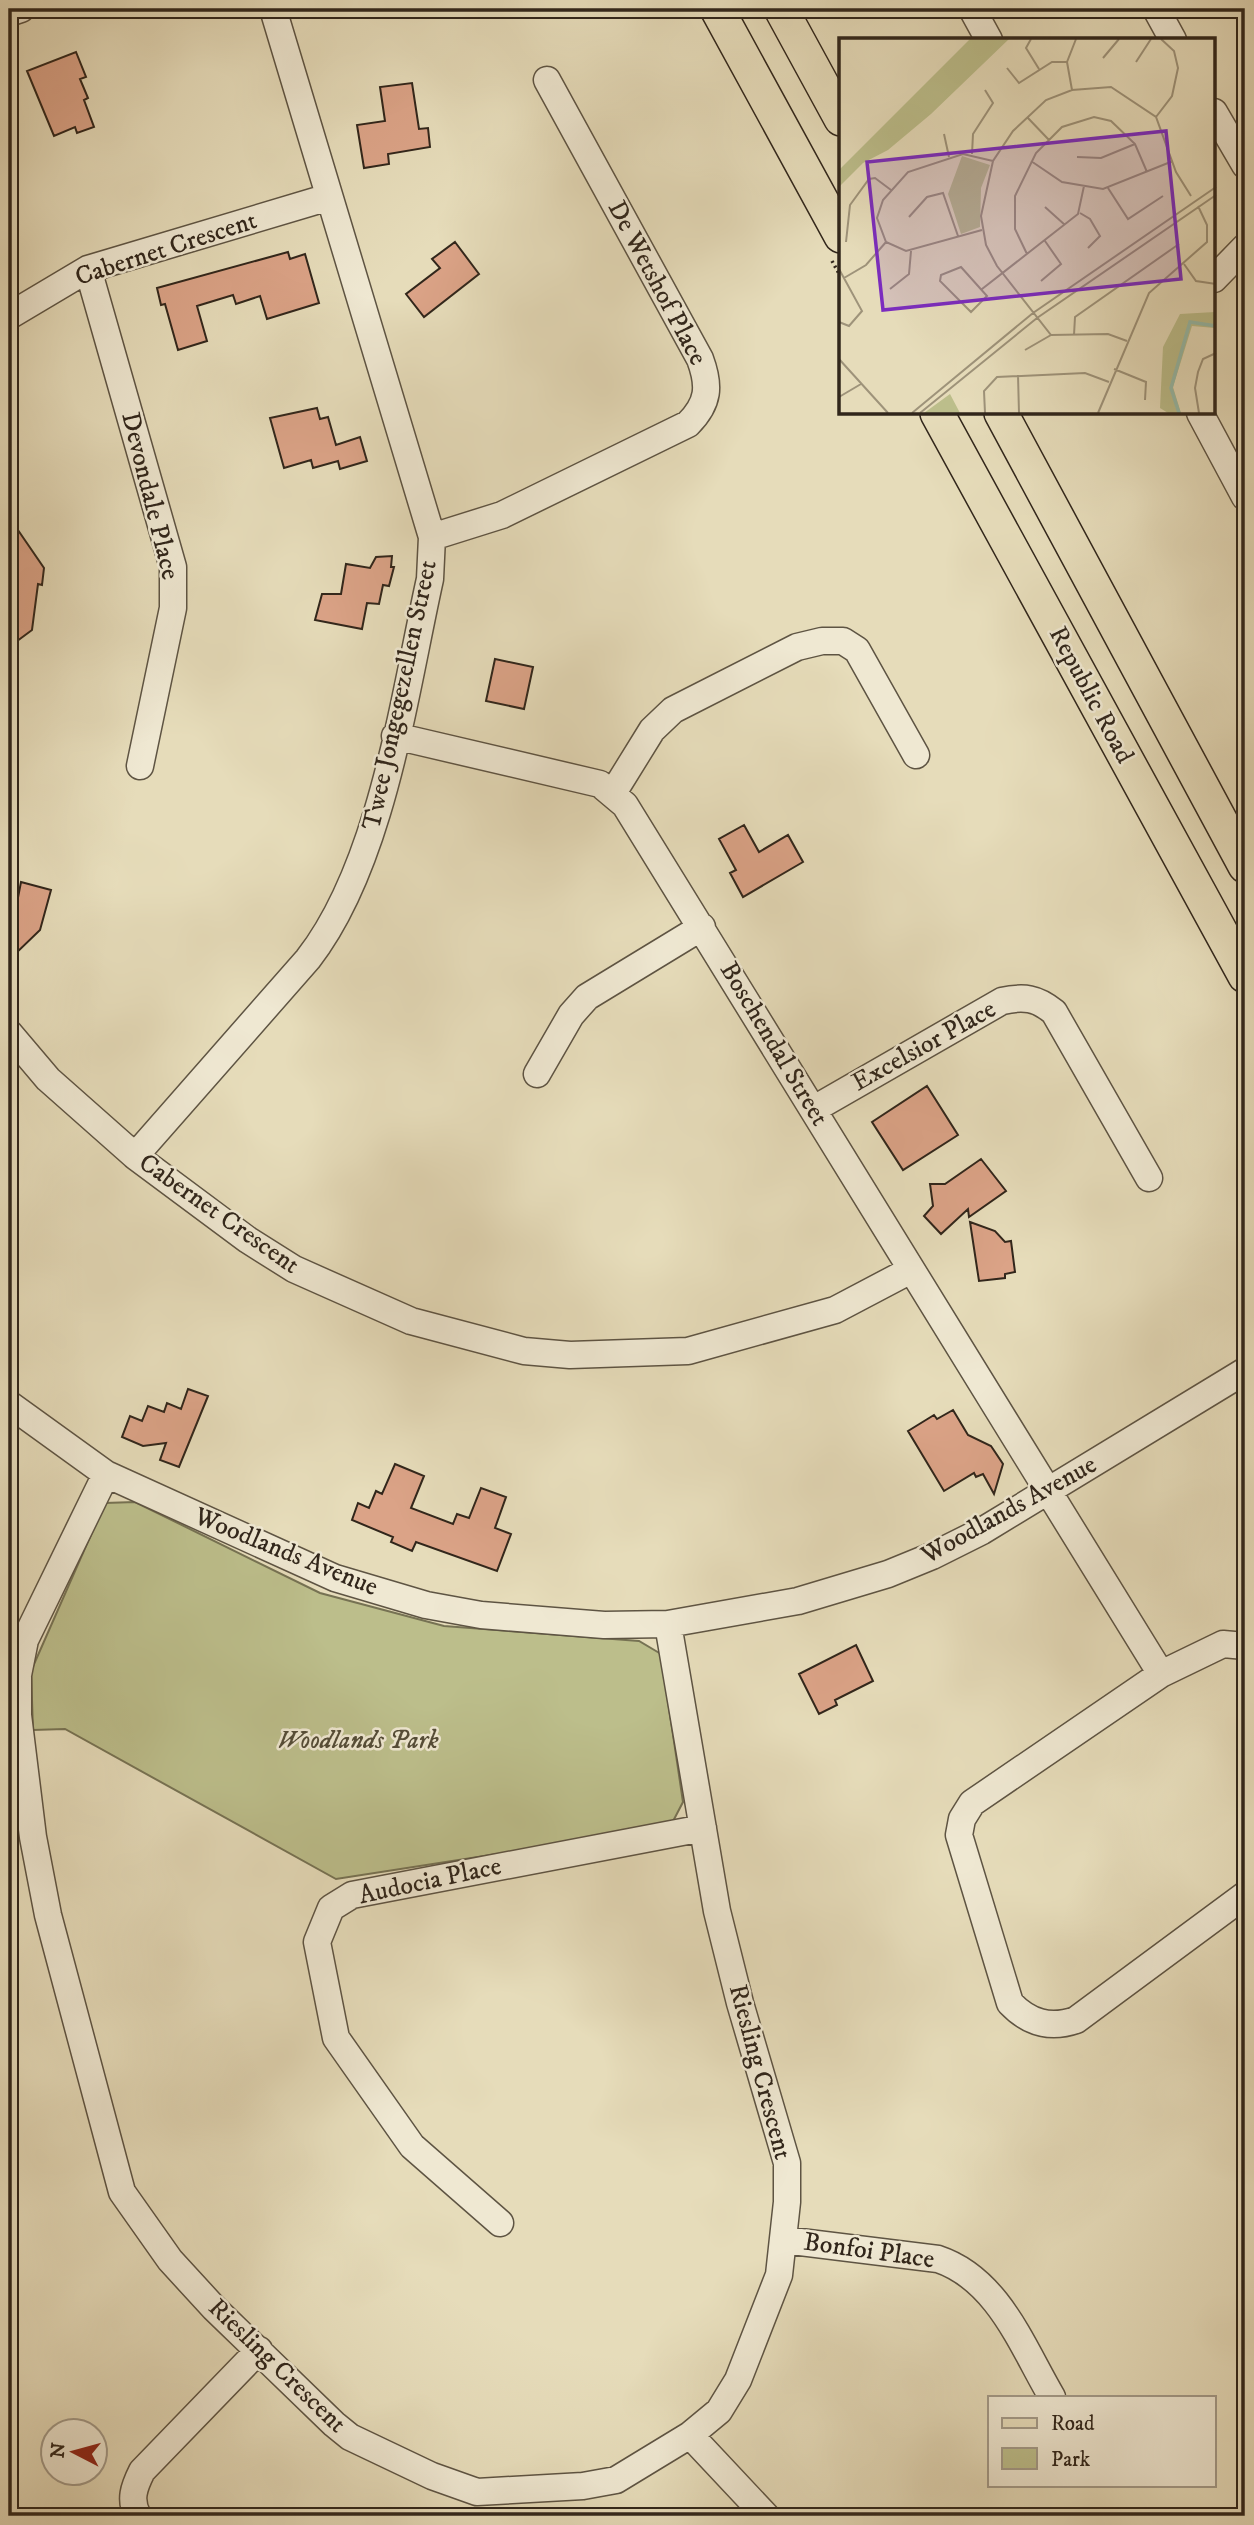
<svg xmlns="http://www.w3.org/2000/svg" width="1254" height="2525" font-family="'IM FELL DW Pica',serif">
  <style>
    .green { fill: #bcbe8b; stroke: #767253; stroke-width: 2 }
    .building { fill: #dba387; stroke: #31261b; stroke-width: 2 }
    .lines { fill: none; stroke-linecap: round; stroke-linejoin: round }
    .minor-casing { stroke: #5e5443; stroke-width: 29 }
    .major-casing { stroke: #31261b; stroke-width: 36 }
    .path { stroke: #31261b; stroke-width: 3.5; stroke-dasharray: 2 3.5; stroke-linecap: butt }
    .minor { stroke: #efe8d2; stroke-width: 26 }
    .major { stroke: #e6dcba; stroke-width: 33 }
    .labels { text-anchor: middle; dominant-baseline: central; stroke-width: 5; stroke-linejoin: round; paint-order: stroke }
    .street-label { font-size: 26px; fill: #31261b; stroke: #efe8d2 }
    .park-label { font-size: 26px; font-style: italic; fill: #544c37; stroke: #efe8d2 }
    .inset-river { fill: none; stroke: #97bcaa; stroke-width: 3.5 }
    .inset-road { fill: none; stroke: #9e937a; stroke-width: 2 }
    .view { fill: #7b2cbf; fill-opacity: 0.15; stroke: #7b2cbf; stroke-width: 3.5 }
    .inset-edge { fill: none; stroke: #31261b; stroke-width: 3.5 }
  </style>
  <rect width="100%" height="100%" fill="#e6dcba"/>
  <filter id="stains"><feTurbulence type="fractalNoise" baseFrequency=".00286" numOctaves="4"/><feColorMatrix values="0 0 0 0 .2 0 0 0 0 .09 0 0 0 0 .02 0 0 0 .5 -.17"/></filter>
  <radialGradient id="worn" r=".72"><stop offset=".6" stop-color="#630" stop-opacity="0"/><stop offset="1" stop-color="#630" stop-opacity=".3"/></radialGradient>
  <path class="green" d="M135,1502L320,1593L444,1626L639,1641L661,1654L683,1802L670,1827L336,1879L65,1729L33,1730L31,1671L105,1503Z"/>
  <path class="building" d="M76,52L86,77L80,79L88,98L84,100L94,127L77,133L75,127L54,136L27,71Z
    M412,83L419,129L428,128L430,147L388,154L389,164L364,168L357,125L385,121L380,87Z
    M455,242L479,274L424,317L406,294L440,268L432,259Z
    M288,252L290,259L305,254L319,303L267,319L260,296L236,304L233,295L197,306L207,341L178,350L165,304L161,305L157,288Z
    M317,408L320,419L328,417L336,445L360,437L367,461L340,469L338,461L313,468L311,460L284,468L270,418Z
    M9,517L44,568L42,585L38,584L32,630L9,647Z
    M392,556L391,567H394L389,586L383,585L379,604L367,603L362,629L315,620L322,594H341L346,564L370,568L376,557Z
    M495,659L533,667L524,709L486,701Z
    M744,825L759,852L788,835L803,862L743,897L730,873L736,870L719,839Z
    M21,882L51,890L40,930L9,960V919L15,913Z
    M927,1086L958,1135L903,1170L872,1122Z
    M981,1159L1006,1191L969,1217L968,1209L941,1234L924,1216L933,1206L930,1184H945Z
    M970,1222L995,1231L1005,1242L1011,1241L1015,1272L1005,1274V1278L979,1281Z
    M188,1389L208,1396L179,1467L160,1460L166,1443L143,1446L122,1437L130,1416L142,1421L148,1406L164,1412L167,1403L181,1409Z
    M953,1410L968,1435L991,1446L1003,1464L994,1494L983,1474L976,1477L974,1473L944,1491L908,1431L934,1415L937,1419Z
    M395,1464L424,1476L411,1508L453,1524L457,1514L469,1518L481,1488L506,1497L495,1528L511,1534L497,1571L416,1542L412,1551L391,1542L393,1537L352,1520L358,1503L369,1508L376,1491L382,1494Z
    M856,1645L873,1681L835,1700L837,1705L819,1714L799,1674Z"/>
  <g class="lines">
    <g class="minor-casing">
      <path id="minor" d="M972,9L989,40
        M1156,9L1173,40
        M9,13L21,9
        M1214,112L1245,165
        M88,269L173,567V608L140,766
        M1214,279L1245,247
        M9,316L88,269L329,197
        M1200,413L1245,497
        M432,537L502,515L688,424C709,403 710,386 700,359L547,80
        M395,736L600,784L625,805L1161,1674
        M613,793L652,730L673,710L797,647L822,641H843L857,650L916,755
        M9,1033L48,1079L135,1156L248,1240L294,1269L411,1321L524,1351L570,1355L688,1351L835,1310L911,1270
        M537,1074L571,1015L587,997L702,927
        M814,1109L1002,1001C1024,996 1037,998 1054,1012L1149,1178
        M135,1156L308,959C382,864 404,696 430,579L432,537L273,9
        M9,1404L106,1474L335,1578L426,1605L481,1615L604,1625L668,1624L798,1601L888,1574L932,1556L982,1531L1245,1371
        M106,1474L25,1640L18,1675V1715L33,1837L48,1915L122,2192L170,2260L214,2308L334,2424L350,2437L432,2476L477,2492L583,2486L616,2480L690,2435L719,2411L738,2380L779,2275L787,2202V2163L740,2003L717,1911L668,1624
        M1245,1646L1223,1644L1161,1674L972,1803L962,1819L959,1835L1010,2003C1029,2023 1050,2029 1076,2020L1245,1895
        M500,2223L412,2146L336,2038L317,1942L331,1908L352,1895L703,1828
        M784,2240L938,2259C998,2279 1022,2346 1052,2397
        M690,2435L766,2516
        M138,2516C129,2500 134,2487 142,2471L259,2350"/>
    </g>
    <g class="major-casing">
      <path id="major" d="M717,9L841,236
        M781,9L841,119
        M937,413L1245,976
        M1001,413L1245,866"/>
    </g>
    <path class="path" d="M832,261L841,277
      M1240,1002L1245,1013"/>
    <use href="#minor" class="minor"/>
    <use href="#major" class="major"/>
  </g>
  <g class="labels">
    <g class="street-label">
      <text transform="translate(166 249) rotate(-18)">Cabernet Crescent</text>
      <text transform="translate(657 283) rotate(62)">De Wetshof Place</text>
      <text transform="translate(150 496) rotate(76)">Devondale Place</text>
      <text transform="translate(400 695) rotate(-78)">Twee Jongegezellen Street</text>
      <text transform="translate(1091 695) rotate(62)">Republic Road</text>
      <text transform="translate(774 1044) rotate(59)">Boschendal Street</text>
      <text transform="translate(924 1046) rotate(-29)">Excelsior Place</text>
      <text transform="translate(219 1214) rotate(35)">Cabernet Crescent</text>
      <text transform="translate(1009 1510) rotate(-29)">Woodlands Avenue</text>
      <text transform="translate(286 1552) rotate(22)">Woodlands Avenue</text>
      <text transform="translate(430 1881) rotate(-12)">Audocia Place</text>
      <text transform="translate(760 2072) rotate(75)">Riesling Crescent</text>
      <text transform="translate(869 2251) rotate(8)">Bonfoi Place</text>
      <text transform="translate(277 2366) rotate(44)">Riesling Crescent</text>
    </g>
    <g class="park-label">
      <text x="358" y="1740">Woodlands Park</text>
    </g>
  </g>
  <g transform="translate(839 38)">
    <rect width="376" height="376" fill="#e6dcba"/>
    <path d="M131,1H170L92,76L49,112L24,125L0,149V132ZM123,118L151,127L142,150L141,189L122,196L109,156ZM376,274V290L353,288L334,349L342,375H329L321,370L324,309L341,276ZM111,356L121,375H85Z" fill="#bcbe8b"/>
    <path class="inset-river" d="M340,375L332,350L351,284L377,288"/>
    <path class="inset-road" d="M192,1L187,10L200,31M264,20L280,1M297,24L312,1M168,30L180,45L213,24H228M233,52L228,24L237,1M188,79L210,102M317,79L333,58L339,30L335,13L322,1M105,96L110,119M133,116L134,96L154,65L146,52M238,119L262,120L296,106M192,123L223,144L264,151L334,123M269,150L289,181L324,158M206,169L226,187M241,175L251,181L261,198L249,210M70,179L88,159L104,155L119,198M143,192L67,213L47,204L38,180L44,162L69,134L124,116L154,123M7,204L11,167L30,141L36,140L52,152M188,216L176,191V158L197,115L223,89L255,79L272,83L296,106L308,134M345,226L357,243L377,246M122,229L148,258L132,274L101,243L102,237ZM0,231L23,273L10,288L0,284M5,240L27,227L47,204M202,243L222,226L206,203M51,251L70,236L72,213M143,251L239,176L245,148M235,297L236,279L340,206M288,303L269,296L212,297L158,228L147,207L142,178L154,123L174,93L207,62L233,52L272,49L317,79L337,134L352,158M186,312L212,297M0,321L49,375M275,331L307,344L306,362M179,337L180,375M0,359L22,346M73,375L194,275L377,149M81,375L198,280L377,157M146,375L145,353L158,339L246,335L270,344M259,375L310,255L368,204V187L359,168M360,375L356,350L359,334L364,321L377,315"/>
    <path class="view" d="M327,93L342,241L44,272L28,124Z"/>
    <rect width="376" height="376" class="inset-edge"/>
  </g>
  <rect width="1254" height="2525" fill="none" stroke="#e6dcba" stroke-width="35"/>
  <rect x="10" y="10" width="1233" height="2504" fill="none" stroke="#31261b" stroke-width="3.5"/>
  <rect x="18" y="18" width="1219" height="2490" fill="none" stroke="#31261b" stroke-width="2"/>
  <rect x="988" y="2396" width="228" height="91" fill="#efe8d2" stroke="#a39a89" stroke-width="2"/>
  <rect x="1002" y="2418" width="35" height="10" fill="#e6dcba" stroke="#a39a89" stroke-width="2"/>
  <text x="1051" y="2430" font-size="21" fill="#31261b">Road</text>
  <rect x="1002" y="2448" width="35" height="21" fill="#bcbe8b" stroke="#a39a89" stroke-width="2"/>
  <text x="1051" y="2466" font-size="21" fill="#31261b">Park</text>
  <g transform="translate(74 2452) rotate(276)"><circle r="33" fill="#efe8d2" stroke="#a39a89" stroke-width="2"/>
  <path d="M0-5L12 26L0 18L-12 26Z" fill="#8f2418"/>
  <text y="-10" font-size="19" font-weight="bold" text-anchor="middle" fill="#31261b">N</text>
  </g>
  <rect width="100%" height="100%" filter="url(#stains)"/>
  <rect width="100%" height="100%" fill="url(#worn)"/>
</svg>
